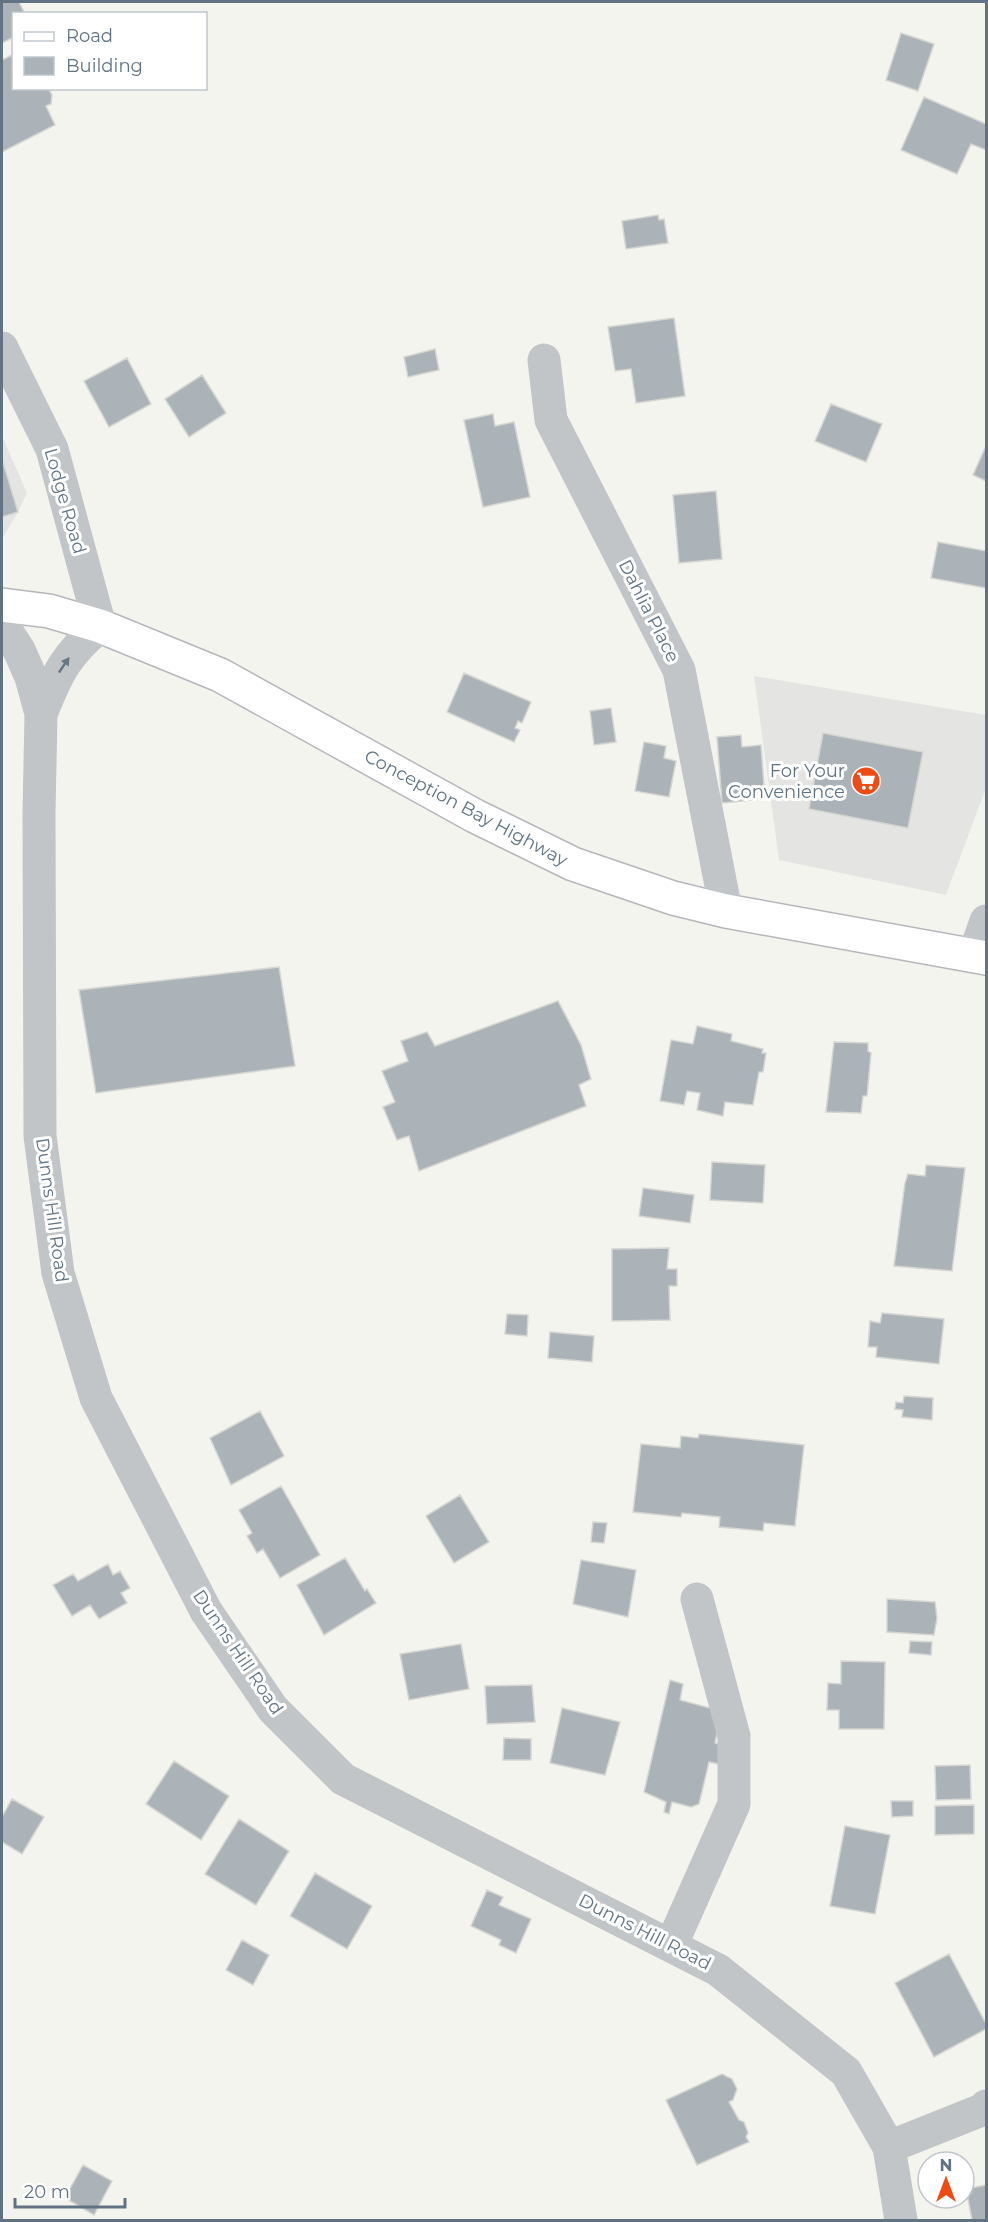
<svg xmlns="http://www.w3.org/2000/svg" width="988" height="2222" font-family="Montserrat,sans-serif">
  <style>
    .built { fill: #e4e5e3 }
    .building { fill: #abb3b8; stroke: #d5d5d2; stroke-width: 1.5 }
    .lines { fill: none; stroke-linecap: round; stroke-linejoin: round }
    .major-casing { stroke: #b4b8bc; stroke-width: 36 }
    .minor { stroke: #c1c5c8; stroke-width: 33 }
    .major { stroke: #fff; stroke-width: 33 }
    .oneway { fill: #667786 }
    .labels { text-anchor: middle; dominant-baseline: central; stroke-width: 6; stroke-linejoin: round; paint-order: stroke }
    .street-label { font-size: 18px; fill: #617383; stroke: #fff }
    .poi-label { font-size: 18px; fill: #617383; stroke: #fff; text-anchor: end }
  </style>
  <rect width="100%" height="100%" fill="#f4f4ef"/>
  <path class="built" d="M2,436L27,493L18,512L2,539Z
    M754,676L986,715V788L946,895L779,860Z"/>
  <path class="building" d="M2,2H19L25,14H14V37L2,43Z
    M901,33L934,44L918,91L886,80Z
    M14,54V88H48L52,95L51,104L46,106L55,125L2,152V60Z
    M924,97L986,124V150L971,144L957,174L901,150Z
    M658,215L659,220L664,219L668,243L626,249L622,221Z
    M674,318L685,396L636,403L631,369L615,371L608,327Z
    M435,349L439,370L408,377L404,357Z
    M127,358L151,404L109,427L84,381Z
    M202,375L226,413L189,437L165,399Z
    M831,404L882,424L866,462L815,441Z
    M493,414L495,426L514,422L530,497L483,507L464,420Z
    M986,446V481L973,475Z
    M2,459L18,512L2,517Z
    M716,491L722,559L679,563L673,495Z
    M938,542L986,551V588L931,578Z
    M464,673L531,702L522,723L518,721L515,728L520,730L514,742L447,712Z
    M611,708L616,742L594,745L590,711Z
    M823,733L923,752L908,828L809,809Z
    M741,735L742,747L761,745L765,799L722,803L717,737Z
    M644,742L666,746L664,758L676,761L669,797L635,791Z
    M279,967L295,1066L96,1093L79,990Z
    M558,1001L581,1045L591,1079L579,1085L586,1106L419,1171L409,1136L397,1140L383,1107L395,1102L382,1071L408,1061L401,1041L427,1032L435,1046Z
    M697,1026L732,1034L731,1041L763,1049L762,1053H766L763,1072H759L753,1105L725,1102L723,1116L697,1110L700,1093L687,1091L684,1105L660,1101L671,1040L693,1044Z
    M834,1042L868,1043V1051L871,1053L867,1096H863L861,1113L826,1112Z
    M712,1162L765,1165L763,1203L710,1200Z
    M926,1165L965,1168L952,1271L894,1266L905,1183L908,1174L925,1176Z
    M643,1188L694,1195L690,1223L639,1216Z
    M669,1248L667,1269H677V1286H669L670,1320L612,1321V1249Z
    M882,1313L944,1319L939,1364L876,1357L877,1347H868L870,1321L880,1323Z
    M507,1314L528,1315L527,1336L505,1334Z
    M550,1332L594,1336L592,1362L548,1358Z
    M904,1396L933,1398L932,1420L902,1417L903,1410L895,1409L896,1402L903,1403Z
    M260,1411L284,1456L231,1485L210,1438Z
    M699,1434L804,1445L795,1526L764,1523L763,1531L719,1527L720,1517L682,1513L681,1517L633,1512L641,1444L680,1448L681,1436L698,1438Z
    M281,1486L320,1555L280,1578L263,1549L257,1553L247,1536L252,1533L239,1510Z
    M460,1495L489,1542L454,1563L426,1516Z
    M593,1522L607,1523L604,1543L591,1542Z
    M345,1558L365,1591L367,1589L376,1603L324,1635L297,1585Z
    M581,1560L636,1570L628,1617L573,1604Z
    M108,1564L113,1575L120,1571L130,1588L121,1593L127,1603L99,1619L90,1605L72,1616L53,1585L73,1574L78,1581Z
    M887,1599L935,1602L937,1618L934,1635L887,1632Z
    M910,1641L932,1642L931,1655L909,1653Z
    M461,1644L469,1689L409,1700L400,1654Z
    M841,1661L885,1662L884,1729H839V1710H827L828,1683L841,1684Z
    M670,1680L683,1684L680,1700L721,1711L715,1743L732,1748L728,1766L709,1762L699,1804L691,1807L672,1802L669,1814L664,1812L666,1802L644,1792Z
    M532,1685L535,1722L487,1724L485,1686Z
    M562,1708L620,1722L605,1775L550,1763Z
    M504,1738L531,1739V1760H503Z
    M174,1761L229,1796L201,1840L146,1804Z
    M970,1765L971,1799L936,1800L935,1766Z
    M12,1799L44,1817L22,1854L2,1842V1817Z
    M891,1801H913V1816L892,1817Z
    M974,1805V1834L935,1835V1806Z
    M239,1819L289,1851L256,1905L205,1874Z
    M845,1826L890,1835L875,1914L830,1906Z
    M315,1873L372,1906L347,1949L290,1916Z
    M487,1890L503,1897L499,1905L531,1919L516,1953L499,1945L501,1940L471,1926Z
    M242,1940L269,1955L253,1985L226,1970Z
    M949,1954L986,2024V2029L934,2057L895,1983Z
    M722,2074L732,2079L737,2089L733,2100L729,2102L739,2120L744,2122L748,2133L746,2137L749,2142L697,2165L666,2100Z
    M83,2165L112,2181L94,2215L65,2198Z
    M986,2185V2220H972L966,2189Z"/>
  <g class="lines">
    <g class="major-casing">
      <path id="major" d="M2,605L49,611L100,626L220,675L475,816L573,864L673,898L726,911L986,958"/>
    </g>
    <path class="minor" d="M2,348L52,449L100,626C65,656 58,672 41,714
      M544,360L551,420L679,670L726,911
      M2,624L19,650L31,677L41,714L39,814L40,1136L58,1273L96,1398L206,1611L273,1709L343,1779L718,1970L846,2072L889,2147L901,2220
      M974,955L986,921
      M671,1946L734,1804V1736L697,1599
      M889,2147L984,2109L986,2106"/>
    <use href="#major" class="major"/>
  </g>
  <defs><path id="oneway-solid" d="M-6-.8H1V-3.2L6.5 0L1 3.2V.8H-6Z" transform="scale(1.5)"/></defs>
  <use class="oneway" href="#oneway-solid" transform="translate(64 665) rotate(-56)"/>
  <defs>
    <g id="supermarket-disc" transform="scale(1.5)"><circle r="9.5" fill="#ee4b15" stroke="#fff"/><path d="M-6-5.5h2.5l.6 2H6L4.5 2H-2.5L-4.4-4H-6ZM-1.5 3.2a1.3 1.3 0 1 0 .1 0ZM3 3.2a1.3 1.3 0 1 0 .1 0Z" fill="#fff"/></g>
  </defs>
  <g fill-rule="evenodd">
    <use href="#supermarket-disc" x="866" y="781"/>
  </g>
  <g class="labels">
    <g class="street-label">
      <text transform="translate(65 501) rotate(74)">Lodge Road</text>
      <text transform="translate(649 611) rotate(63)">Dahlia Place</text>
      <text transform="translate(466 808) rotate(28)">Conception Bay Highway</text>
      <text transform="translate(52 1210) rotate(82)">Dunns Hill Road</text>
      <text transform="translate(238 1652) rotate(56)">Dunns Hill Road</text>
      <text transform="translate(645 1932) rotate(27)">Dunns Hill Road</text>
    </g>
    <g class="poi-label">
      <text x="845" y="771">For Your<tspan x="845" dy="21">Convenience</tspan></text>
    </g>
  </g>
  <rect width="988" height="2222" fill="none" stroke="#617383" stroke-width="6"/>
  <rect x="12" y="12" width="195" height="78" fill="#ffffff" stroke="#c0c7cd" stroke-width="1.5"/>
  <rect x="24" y="32" width="30" height="9" fill="#ffffff" stroke="#c0c7cd" stroke-width="1.5"/>
  <text x="66" y="42" font-size="18" fill="#617383">Road</text>
  <rect x="24" y="57" width="30" height="18" fill="#abb3b8" stroke="#c0c7cd" stroke-width="1.5"/>
  <text x="66" y="72" font-size="18" fill="#617383">Building</text>
  <g transform="translate(946 2180)"><circle r="28" fill="#ffffff" stroke="#c0c7cd" stroke-width="1.5"/>
  <path d="M0-4.5L10 22L0 15L-10 22Z" fill="#ee4b15"/>
  <text y="-9" font-size="16" font-weight="bold" text-anchor="middle" fill="#617383">N</text>
  </g>
  <path d="M15 2198v9h110v-9" fill="none" stroke="#617383" stroke-width="3"/>
  <text x="24" y="2198" font-size="18" fill="#617383" stroke="#ffffff" stroke-width="4.5" paint-order="stroke">20 m</text>
</svg>
